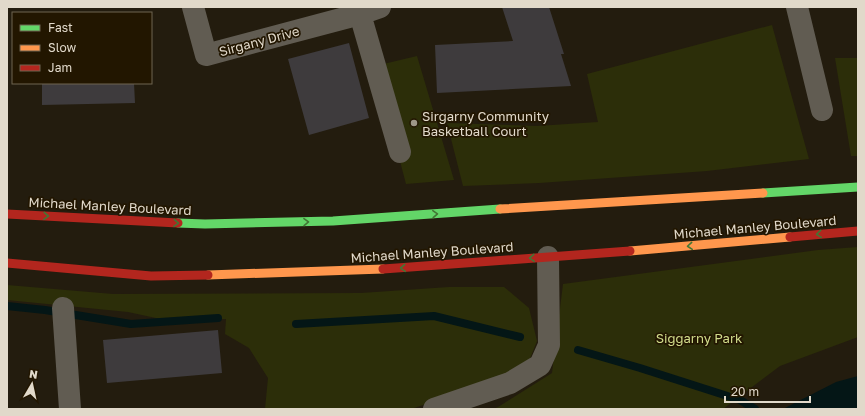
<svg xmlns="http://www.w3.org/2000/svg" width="865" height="416" font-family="'Golos Text',sans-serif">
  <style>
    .green { fill: #2c2e09 }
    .water { fill: #041616 }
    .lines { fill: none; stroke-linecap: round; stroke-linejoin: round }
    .stream { stroke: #041616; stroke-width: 8 }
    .building { fill: #3e3b3d }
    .street { stroke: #615c52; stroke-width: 22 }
    .fast { stroke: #63d668; stroke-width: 9 }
    .slow { stroke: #ff974d; stroke-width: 9 }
    .jam { stroke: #b3261e; stroke-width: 9 }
    .oneway { stroke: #427634 }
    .poi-dot { fill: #9e9788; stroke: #221600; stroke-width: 1.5 }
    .labels { text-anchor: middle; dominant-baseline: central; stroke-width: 3.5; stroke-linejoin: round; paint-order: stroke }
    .street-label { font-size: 13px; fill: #e1d9ca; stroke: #221600 }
    .poi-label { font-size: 13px; fill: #e1d9ca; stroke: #221600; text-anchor: start }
    .park-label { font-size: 13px; fill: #d0db8a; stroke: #221600 }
  </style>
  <rect width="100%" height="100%" fill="#231c0e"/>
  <path class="green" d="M772,25L809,159L707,171L539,183L463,186L447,123L537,126L598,122L587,74Z
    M417,56L454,180L406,184L375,66Z
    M835,58H858V156H851Z
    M858,247V337L780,366L723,409H493L498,407L552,373L563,284L818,250Z
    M7,285L113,294L361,293L449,287H504L529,308L537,341L529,361L498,380L411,409H265L268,378L249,348L225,334L226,319L170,321L128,312L7,300Z"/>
  <path class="water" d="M858,376V409H783L836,382Z"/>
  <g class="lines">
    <path class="stream" d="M7,306L45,310L131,324L218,318
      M296,324L434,316L520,337
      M578,350L640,368L740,400L755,409"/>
  </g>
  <path class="building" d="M502,7H549L564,54H561L571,86L437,93L435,45L513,41Z
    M349,43L369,118L309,135L288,59Z
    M42,83H134L135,103L42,105Z
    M218,330L222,373L107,383L103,340Z"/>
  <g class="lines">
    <path class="street" d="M193,7L206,55L360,14L380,7
      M797,7L822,110
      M360,14L400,152
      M63,308L70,409
      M434,409L510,383L540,365L549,345L548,257"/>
    <path class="fast" d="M763,193L858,187
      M178,223L205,224L333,221L500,209"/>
    <path class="slow" d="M500,209L763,193
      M630,251L790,237
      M208,275L383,269"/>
    <path class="jam" d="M7,214L178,223
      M790,237L858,231
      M7,263L151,276L208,275
      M383,269L630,251"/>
  </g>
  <defs><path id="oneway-chevron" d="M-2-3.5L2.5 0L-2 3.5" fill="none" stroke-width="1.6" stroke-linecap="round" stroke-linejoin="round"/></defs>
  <g class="oneway">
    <use href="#oneway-chevron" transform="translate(435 214) rotate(-3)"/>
    <use href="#oneway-chevron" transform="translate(46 216) rotate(3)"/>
    <use href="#oneway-chevron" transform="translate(306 222) rotate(-1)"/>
    <use href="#oneway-chevron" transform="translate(176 223) rotate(3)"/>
    <use href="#oneway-chevron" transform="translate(819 234) rotate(175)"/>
    <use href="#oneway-chevron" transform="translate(690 246) rotate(175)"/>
    <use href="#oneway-chevron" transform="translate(532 258) rotate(176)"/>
    <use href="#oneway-chevron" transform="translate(403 268) rotate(176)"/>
  </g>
  <circle class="poi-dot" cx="414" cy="123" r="4"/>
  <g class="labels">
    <g class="street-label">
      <text transform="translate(259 41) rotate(-15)">Sirgany Drive</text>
      <text transform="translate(110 206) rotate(3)">Michael Manley Boulevard</text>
      <text transform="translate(755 227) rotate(-5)">Michael Manley Boulevard</text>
      <text transform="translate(432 252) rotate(-4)">Michael Manley Boulevard</text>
    </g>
    <g class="poi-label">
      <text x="422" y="116">Sirgarny Community<tspan x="422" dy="15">Basketball Court</tspan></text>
    </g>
    <g class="park-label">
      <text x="699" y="338">Siggarny Park</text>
    </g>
  </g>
  <rect width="865" height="416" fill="none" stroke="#e1d9ca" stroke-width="16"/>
  <rect x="12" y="12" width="140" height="72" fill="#221600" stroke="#6e6451"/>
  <rect x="20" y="25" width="20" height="6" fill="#63d668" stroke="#6e6451"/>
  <text x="48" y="32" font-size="12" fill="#e1d9ca">Fast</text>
  <rect x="20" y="45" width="20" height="6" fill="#ff974d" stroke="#6e6451"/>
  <text x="48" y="52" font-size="12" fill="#e1d9ca">Slow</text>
  <rect x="20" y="65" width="20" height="6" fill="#b3261e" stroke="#6e6451"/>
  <text x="48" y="72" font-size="12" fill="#e1d9ca">Jam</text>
  <g transform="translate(32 384) rotate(9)" stroke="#221600" stroke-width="3" paint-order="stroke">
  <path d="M0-3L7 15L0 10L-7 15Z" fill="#e1d9ca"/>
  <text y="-6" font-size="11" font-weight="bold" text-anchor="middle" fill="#e1d9ca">N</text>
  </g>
  <path d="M725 396v6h85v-6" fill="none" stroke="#e1d9ca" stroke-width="2"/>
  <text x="731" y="396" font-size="12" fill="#e1d9ca" stroke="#221600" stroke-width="3" paint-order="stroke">20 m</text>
</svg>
